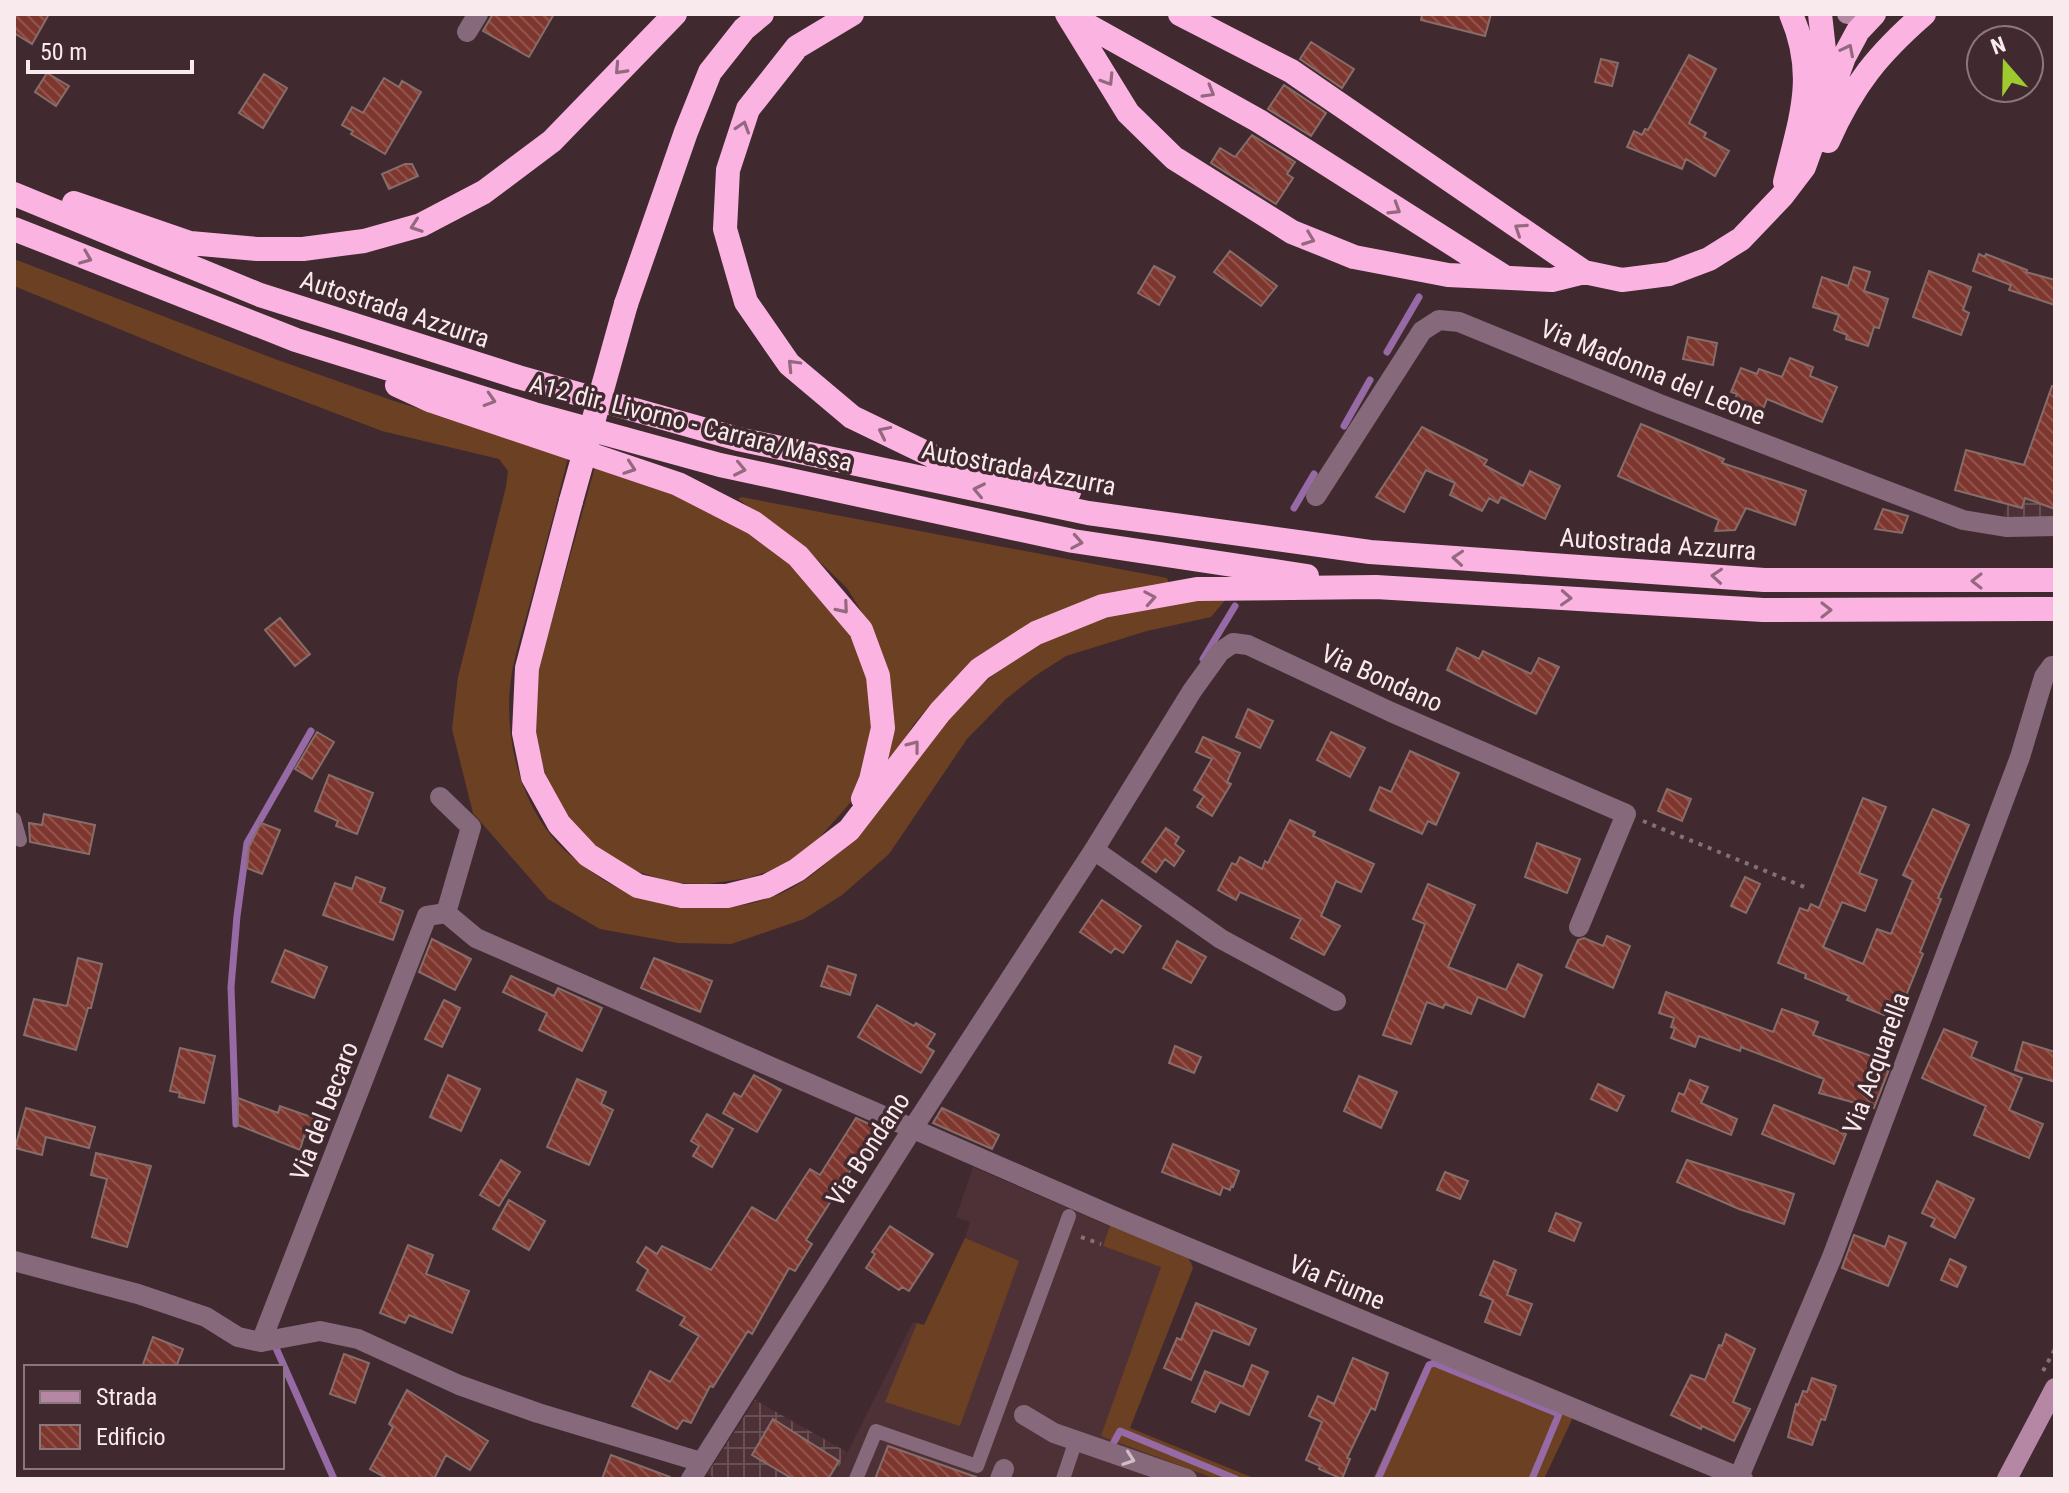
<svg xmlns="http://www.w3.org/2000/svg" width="2069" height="1493" font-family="'Roboto Condensed',sans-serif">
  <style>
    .built { fill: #4e3137 }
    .industrial { fill: url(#industrial-grid) }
    .grass { fill: #6c4022 }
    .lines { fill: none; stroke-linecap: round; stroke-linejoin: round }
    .stream { stroke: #966aa5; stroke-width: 7 }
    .building { fill: url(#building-back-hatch); stroke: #876d69; stroke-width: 2 }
    .path { stroke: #847075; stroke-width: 4; stroke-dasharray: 4 6; stroke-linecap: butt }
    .lane { stroke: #86697b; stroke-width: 14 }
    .street { stroke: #86697b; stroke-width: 20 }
    .secondary { stroke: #b587a4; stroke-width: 20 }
    .highway { stroke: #fbb4e1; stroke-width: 24 }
    .highway-bridge { stroke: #fbb4e1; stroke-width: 24 }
    .oneway { stroke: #94687f }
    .oneway2 { stroke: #d1bdc5 }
    .labels { text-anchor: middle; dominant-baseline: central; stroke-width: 7; stroke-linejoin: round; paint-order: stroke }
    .street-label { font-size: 26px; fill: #f9eaed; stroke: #402a2f }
  </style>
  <defs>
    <pattern id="industrial-grid" width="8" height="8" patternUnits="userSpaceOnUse" patternTransform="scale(2)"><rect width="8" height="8" fill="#4e3137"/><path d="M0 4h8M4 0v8" fill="none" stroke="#684f54"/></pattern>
    <pattern id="building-back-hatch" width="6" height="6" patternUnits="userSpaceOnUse" patternTransform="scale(2)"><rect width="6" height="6" fill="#7e372f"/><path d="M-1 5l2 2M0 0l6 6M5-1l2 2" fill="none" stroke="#91544d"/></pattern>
  </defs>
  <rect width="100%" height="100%" fill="#402a2f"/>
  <path class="built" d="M973,1167L1192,1262L1193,1268L1130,1428L1256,1479H834L913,1322L924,1325L965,1238L970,1222L956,1217Z"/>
  <path class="industrial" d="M2055,380V518L2003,517Z
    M755,1400L847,1452L833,1479H717L707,1474Z"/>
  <path class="grass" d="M14,259L272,358L394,401L569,454C558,498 547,541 535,584C528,613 518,642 512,672C501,736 521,813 570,855C590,872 613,888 637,896C688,912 742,914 790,889C834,865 863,825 894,787C917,758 939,724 967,698C1041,627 1126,603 1227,598L1211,617L1147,631L1066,656L1035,676L1006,699L967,739L889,854L842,895L804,919L731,944L678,943L600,929L548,899L473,813L452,729L458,677L506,487L508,471L499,459L382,431L190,358L14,286Z
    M595,467L689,498L745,528L800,567L855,639L870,685L875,728L866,770L850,803L814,844L779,868L748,878L707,884L673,883L633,870L594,847L569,819L549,784L536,748L534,716L537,674Z
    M741,497L1167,578L1169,583L953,680L914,724L892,758L885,759L871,627L847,588L804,547L738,499Z
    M1110,1226L1188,1257L1193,1268L1130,1428L1256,1479H1216L1101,1436L1161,1267L1103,1246Z
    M965,1238L1019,1261L960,1426L885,1402L917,1323L924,1325Z
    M1436,1357L1575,1413L1544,1479H1373L1424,1367Z"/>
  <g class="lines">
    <path class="stream" d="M1387,352L1419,297
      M1344,426L1370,380
      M1294,508L1314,474
      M1203,659L1235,606
      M236,1124L231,987L237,916L247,843L311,731
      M276,1348L334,1479
      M1114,1442L1120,1431L1236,1479
      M1378,1479L1429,1365L1434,1363L1559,1414L1532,1479"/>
  </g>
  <path class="building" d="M14,14H49L32,44L14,33Z
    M493,14H554L529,57L483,31Z
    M1422,14H1491L1485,36L1421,20Z
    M1311,42L1354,69L1342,88L1300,59Z
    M1689,55L1716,69L1689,123L1706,133L1704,137L1729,151L1715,176L1686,159L1682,169L1627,147L1634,131L1642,135L1645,129L1648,130Z
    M1601,59L1618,63L1612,86L1595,82Z
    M47,73L69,86L56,106L35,92Z
    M264,74L287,88L263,128L239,113Z
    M384,78L399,87L402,81L421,92L385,154L351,134L353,131L342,125L352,107L363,113Z
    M1284,85L1326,113L1311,136L1268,109Z
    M1252,135L1295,162L1287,174L1293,178L1276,204L1211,163L1220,148L1235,157Z
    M405,164H412L418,176L389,189L382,174Z
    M1230,251L1277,286L1261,306L1214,272Z
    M1979,254L1985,257L1986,254L2027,270L2026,272L2055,280V305L2009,290L2011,285L1973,271Z
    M1154,266L1175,277L1159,305L1138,293Z
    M1854,267L1870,272L1864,291L1888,299L1879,328L1874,327L1868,346L1846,339L1847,335L1834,330L1839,315L1813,307L1822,277L1848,286Z
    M1929,271L1971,287L1963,310L1969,313L1961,335L1913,317Z
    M1688,337L1717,343L1713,365L1683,359Z
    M1790,358L1813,367L1810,376L1837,387L1822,422L1767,399L1759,420L1731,410L1737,394L1731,392L1741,368L1757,374L1759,369L1782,377Z
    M2052,386L2055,387V509L2025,498L2022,508L1955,490L1966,450L2024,465Z
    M1641,424L1724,459L1722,463L1806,491L1795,525L1746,508L1735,530L1715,531L1719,520L1618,476Z
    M1422,427L1487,460L1484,465L1523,486L1530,471L1560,486L1545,519L1501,497L1498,503L1489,498L1482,511L1450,495L1455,483L1426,470L1404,512L1376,497Z
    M1883,509L1908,516L1902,533L1875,529Z
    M280,618L310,654L295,666L265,630Z
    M1457,648L1479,659L1483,651L1531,674L1539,658L1559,667L1536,714L1447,670Z
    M1248,709L1273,721L1260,748L1236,737Z
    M317,732L334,742L312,779L295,769Z
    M1331,732L1365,748L1350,777L1317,760Z
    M1203,737L1240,753L1227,782L1231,784L1212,816L1197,807L1204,796L1194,790L1212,759L1196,752Z
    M1410,751L1459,773L1436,825L1428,821L1422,834L1370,810L1380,787L1391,792Z
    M329,775L373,793L357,834L336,826L338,821L315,811Z
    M1667,789L1691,799L1682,821L1658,811Z
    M1863,798L1886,807L1859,873L1877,880L1865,911L1842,902L1823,947L1863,964L1877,929L1891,934L1913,880L1903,875L1933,809L1969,825L1938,898L1941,899L1920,952L1923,954L1896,1020L1847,1000L1849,996L1805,978L1806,974L1778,963L1800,908L1808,911L1811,904L1819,908Z
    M44,814L95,825L89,854L30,842L29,823L42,825Z
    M1290,820L1315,832L1313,836L1374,864L1361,892L1336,881L1321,916L1340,926L1324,955L1291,938L1301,919L1240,892L1236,900L1218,890L1232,863L1236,865L1240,857L1262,869L1265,861L1268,863Z
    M261,823L280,830L262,874L247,868L249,847Z
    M1166,828L1179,837L1175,844L1184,851L1174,866L1165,859L1156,872L1142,862Z
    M1537,843L1580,859L1567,893L1525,877Z
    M356,877L385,888L380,902L403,911L393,940L323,915L335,883L352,889Z
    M1745,877L1760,884L1746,913L1731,906Z
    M1428,884L1475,905L1448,967L1506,990L1518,964L1542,975L1524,1017L1478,997L1471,1014L1445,1004L1443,1008L1427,1002L1411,1044L1383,1035L1425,924L1413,919Z
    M1102,900L1141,926L1123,953L1115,948L1111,953L1080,932Z
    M1607,936L1630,946L1613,988L1566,967L1578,940L1584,938L1603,946Z
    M432,939L471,959L455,990L419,972Z
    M1177,941L1206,957L1191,983L1163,968Z
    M285,950L327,967L314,998L272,982Z
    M78,958L102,964L91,1008H88L76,1050L24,1035L34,999L67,1006Z
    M654,958L712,981L700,1012L641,988Z
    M828,966L856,975L850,995L821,986Z
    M511,976L554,996L558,988L602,1008L582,1051L539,1030L547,1013L503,992Z
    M1666,992L1773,1032L1782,1009L1818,1022L1813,1035L1874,1057L1872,1062L1890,1067L1874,1108L1819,1093L1824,1079L1741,1047L1740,1051L1699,1036L1695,1047L1671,1038L1675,1028L1671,1027L1674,1018L1659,1013Z
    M444,1000L460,1008L442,1047L425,1039Z
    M877,1005L914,1026L916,1023L935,1034L927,1047L934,1051L921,1073L858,1037Z
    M1944,1029L1977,1042L1971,1057L2022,1078L2009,1110L2043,1124L2029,1158L1974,1135L1986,1106L1922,1078Z
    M2023,1042L2055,1052V1082L2015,1070Z
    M1175,1046L1201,1057L1194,1073L1169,1063Z
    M180,1048L215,1056L204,1103L179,1097L180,1093L170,1091Z
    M448,1075L480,1089L461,1131L430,1117Z
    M754,1075L781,1090L757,1132L723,1113L734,1093L741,1097Z
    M1359,1076L1397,1092L1381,1128L1344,1111Z
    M577,1079L606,1092L601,1104L613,1110L589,1165L547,1147Z
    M1690,1080L1708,1087L1701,1103L1737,1119L1731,1135L1672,1111L1679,1093L1684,1095Z
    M1598,1084L1624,1096L1617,1111L1591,1099Z
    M238,1098L278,1113L280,1106L317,1119L310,1138L304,1136L300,1150L238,1125Z
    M1774,1105L1846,1134L1834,1164L1762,1134Z
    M26,1108L95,1127L89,1148L46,1137L42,1155L15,1148Z
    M942,1108L999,1135L992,1149L933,1123Z
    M707,1114L733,1129L712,1167L693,1156L699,1146L691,1141Z
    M856,1118L882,1130L860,1165L856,1162L806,1240L812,1244L795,1271L789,1268L752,1334L748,1331L713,1387L710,1386L691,1423L683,1420L677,1429L632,1406L650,1371L670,1382L699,1336L680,1325L685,1317L637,1290L648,1270L637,1262L646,1247L657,1254L662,1246L711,1270L752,1207L776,1221L810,1169L820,1175Z
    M1173,1144L1239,1171L1233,1187L1231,1186L1230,1190L1223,1187L1220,1195L1162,1172Z
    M96,1153L151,1166L127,1247L92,1237L107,1179L91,1175Z
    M501,1160L520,1172L499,1206L480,1195Z
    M1687,1160L1794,1194L1784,1224L1739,1209L1677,1182Z
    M1445,1172L1468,1181L1460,1199L1437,1190Z
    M1937,1181L1974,1199L1955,1238L1931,1226L1935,1219L1922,1213Z
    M509,1200L545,1221L529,1250L493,1229Z
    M1556,1213L1581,1223L1574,1241L1549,1231Z
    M890,1226L933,1254L909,1291L902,1287L899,1290L866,1268L875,1254L872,1252Z
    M1854,1235L1885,1247L1889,1236L1906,1243L1888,1286L1842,1268Z
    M408,1245L433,1255L426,1274L469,1291L452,1333L409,1315L405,1323L380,1313Z
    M1950,1259L1966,1267L1957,1287L1941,1280Z
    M1494,1261L1516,1270L1507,1295L1532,1304L1520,1335L1485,1322L1493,1300L1480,1295Z
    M1196,1303L1256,1329L1249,1345L1213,1330L1191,1380L1164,1368L1177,1338L1181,1340Z
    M1726,1334L1755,1349L1733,1402L1750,1409L1734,1441L1702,1426L1701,1429L1671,1415L1691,1375L1705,1380L1719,1345L1722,1346Z
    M153,1337L183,1349L176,1367H142Z
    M344,1354L369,1363L355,1403L330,1394Z
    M1353,1358L1388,1373L1375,1410L1371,1408L1347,1458L1350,1459L1342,1479L1319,1469L1320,1466L1306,1460L1322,1422L1309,1416L1318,1396L1334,1404Z
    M1252,1365L1268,1372L1249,1415L1220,1402L1215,1412L1192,1402L1205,1371L1243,1387Z
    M1812,1378L1836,1386L1825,1420L1821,1419L1812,1445L1788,1437L1796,1404L1798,1405L1803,1391L1807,1392Z
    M407,1390L488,1441L470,1470L446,1455L434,1479H388L370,1469L393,1427L389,1424Z
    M773,1419L839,1461L828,1479H793L752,1455Z
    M888,1446L976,1477V1479H875Z
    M611,1455L670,1477V1479H602Z"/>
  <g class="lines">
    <path class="path" d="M1643,821L1807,888
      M1081,1237L1101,1244
      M2043,1371L2055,1349"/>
    <path class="lane" d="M14,819L20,840
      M856,1479L876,1431L977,1466L1069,1216
      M1063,1479L1074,1446L1072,1439"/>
    <path class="street" d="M467,32L478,14
      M1316,496L1422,331L1439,320L1459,322L1657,403L1963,520L2006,527L2055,526
      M440,797L471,827L446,913L476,938L1115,1217L1743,1479
      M1094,850L1221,939L1336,1001
      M14,1261L138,1294L206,1317L238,1337L261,1342L320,1331L358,1339L459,1385L538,1413L701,1462
      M261,1342L427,916L446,913
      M1024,1415L1054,1433L1187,1479
      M1739,1477L1832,1257L2020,757L2044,677L2052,666H2055
      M691,1479L913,1128L1094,850L1192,691L1220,652L1233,643L1248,645L1391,712L1626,814L1579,927
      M1000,1479L1004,1469"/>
    <path class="secondary" d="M1847,14H1866
      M2007,1479L2055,1388"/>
    <path class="highway" d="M852,14L797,47L748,109L728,170L725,229L746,302L789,364L852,417L947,463L1069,492
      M1067,14L1128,113L1174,158L1292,232L1354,257L1448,275L1552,280L1584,272
      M1180,14L1291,71L1584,272L1622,280L1669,274L1709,259L1741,239L1782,196L1804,167L1844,57L1858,31L1874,14
      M1069,15L1259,121L1503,276
      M1817,96L1824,50L1820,14
      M1828,141C1853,85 1878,54 1924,14
      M1785,182C1800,119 1818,77 1791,14
      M14,194L260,295L518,377L738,439L1088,513L1370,552L1764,580H2055
      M74,203L190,243L257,249H303L364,241L421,225L484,192L552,141L675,14
      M14,229L296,340L534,414L720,465L1073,541L1307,576
      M626,304L686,132L710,72L744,29L762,14
      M397,385L432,401L678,484L754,523L798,556L861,630L878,676L883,728L871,780L863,799
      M571,501L527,668L524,733L533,777L559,824L588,855L638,886L682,896H727L767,886L797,870L849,830L940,712L980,669L1036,633L1103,606L1197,589L1376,587L1763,610L2055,609"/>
    <path class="highway-bridge" d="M571,501L626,304"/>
  </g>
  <defs><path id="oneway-chevron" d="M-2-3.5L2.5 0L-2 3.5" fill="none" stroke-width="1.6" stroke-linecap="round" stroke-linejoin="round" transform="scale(2)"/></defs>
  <g class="oneway">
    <use href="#oneway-chevron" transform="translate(1848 50) rotate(-63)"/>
    <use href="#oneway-chevron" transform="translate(620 69) rotate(133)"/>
    <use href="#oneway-chevron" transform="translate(1108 80) rotate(58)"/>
    <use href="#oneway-chevron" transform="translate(1209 92) rotate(30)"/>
    <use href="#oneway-chevron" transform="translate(743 127) rotate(-72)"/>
    <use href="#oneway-chevron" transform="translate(1395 209) rotate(32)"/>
    <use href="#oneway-chevron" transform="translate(416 226) rotate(161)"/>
    <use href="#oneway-chevron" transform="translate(1520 229) rotate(-146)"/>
    <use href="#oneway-chevron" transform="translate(1309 239) rotate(21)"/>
    <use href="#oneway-chevron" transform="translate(86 258) rotate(22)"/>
    <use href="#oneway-chevron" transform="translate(793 365) rotate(-134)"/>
    <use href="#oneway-chevron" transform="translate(490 400) rotate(17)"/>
    <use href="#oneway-chevron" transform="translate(884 432) rotate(-154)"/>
    <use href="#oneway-chevron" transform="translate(630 468) rotate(19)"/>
    <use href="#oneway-chevron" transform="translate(740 469) rotate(12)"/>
    <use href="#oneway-chevron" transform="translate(979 490) rotate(-168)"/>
    <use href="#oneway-chevron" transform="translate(1077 542) rotate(10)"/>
    <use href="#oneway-chevron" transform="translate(1458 558) rotate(-176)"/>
    <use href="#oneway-chevron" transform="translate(1717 576) rotate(-176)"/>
    <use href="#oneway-chevron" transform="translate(1977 581) rotate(-180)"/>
    <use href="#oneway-chevron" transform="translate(1150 598) rotate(-10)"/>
    <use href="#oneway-chevron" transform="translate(1566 598) rotate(3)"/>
    <use href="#oneway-chevron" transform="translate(843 608) rotate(50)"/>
    <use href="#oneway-chevron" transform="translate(1826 610)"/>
    <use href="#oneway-chevron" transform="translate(914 746) rotate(-52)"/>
  </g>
  <use class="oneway2" href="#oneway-chevron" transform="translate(1129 1459) rotate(19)"/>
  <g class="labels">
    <g class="street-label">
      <text transform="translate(395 309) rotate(18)">Autostrada Azzurra</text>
      <text transform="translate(1653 372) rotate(22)">Via Madonna del Leone</text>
      <text transform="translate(691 423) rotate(14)">A12 dir. Livorno - Carrara/Massa</text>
      <text transform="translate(1019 468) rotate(11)">Autostrada Azzurra</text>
      <text transform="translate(1658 544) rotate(4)">Autostrada Azzurra</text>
      <text transform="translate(1382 678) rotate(24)">Via Bondano</text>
      <text transform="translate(1876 1063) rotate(-70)">Via Acquarella</text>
      <text transform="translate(324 1111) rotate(-69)">Via del becaro</text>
      <text transform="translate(868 1149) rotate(-57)">Via Bondano</text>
      <text transform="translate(1337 1282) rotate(23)">Via Fiume</text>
    </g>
  </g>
  <rect width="2069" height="1493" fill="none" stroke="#f9eaed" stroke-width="32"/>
  <rect x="24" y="1365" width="260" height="104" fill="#402a2f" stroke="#8a777b" stroke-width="2"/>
  <rect x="40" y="1391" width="40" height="12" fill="#b587a4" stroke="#8a777b" stroke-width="2"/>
  <text x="96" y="1405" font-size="24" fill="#f9eaed">Strada</text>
  <rect x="40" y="1425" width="40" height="24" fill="url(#building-back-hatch)" stroke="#8a777b" stroke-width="2"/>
  <text x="96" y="1445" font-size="24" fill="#f9eaed">Edificio</text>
  <g transform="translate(2005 64) rotate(340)"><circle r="38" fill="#402a2f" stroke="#8a777b" stroke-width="2"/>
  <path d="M0-6L14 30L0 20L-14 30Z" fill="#9eca2f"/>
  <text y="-12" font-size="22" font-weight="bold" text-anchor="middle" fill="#f9eaed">N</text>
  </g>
  <path d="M28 60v12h164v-12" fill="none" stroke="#f9eaed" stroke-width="4"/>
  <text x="40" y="60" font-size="24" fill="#f9eaed" stroke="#402a2f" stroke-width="6" paint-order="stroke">50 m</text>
</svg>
